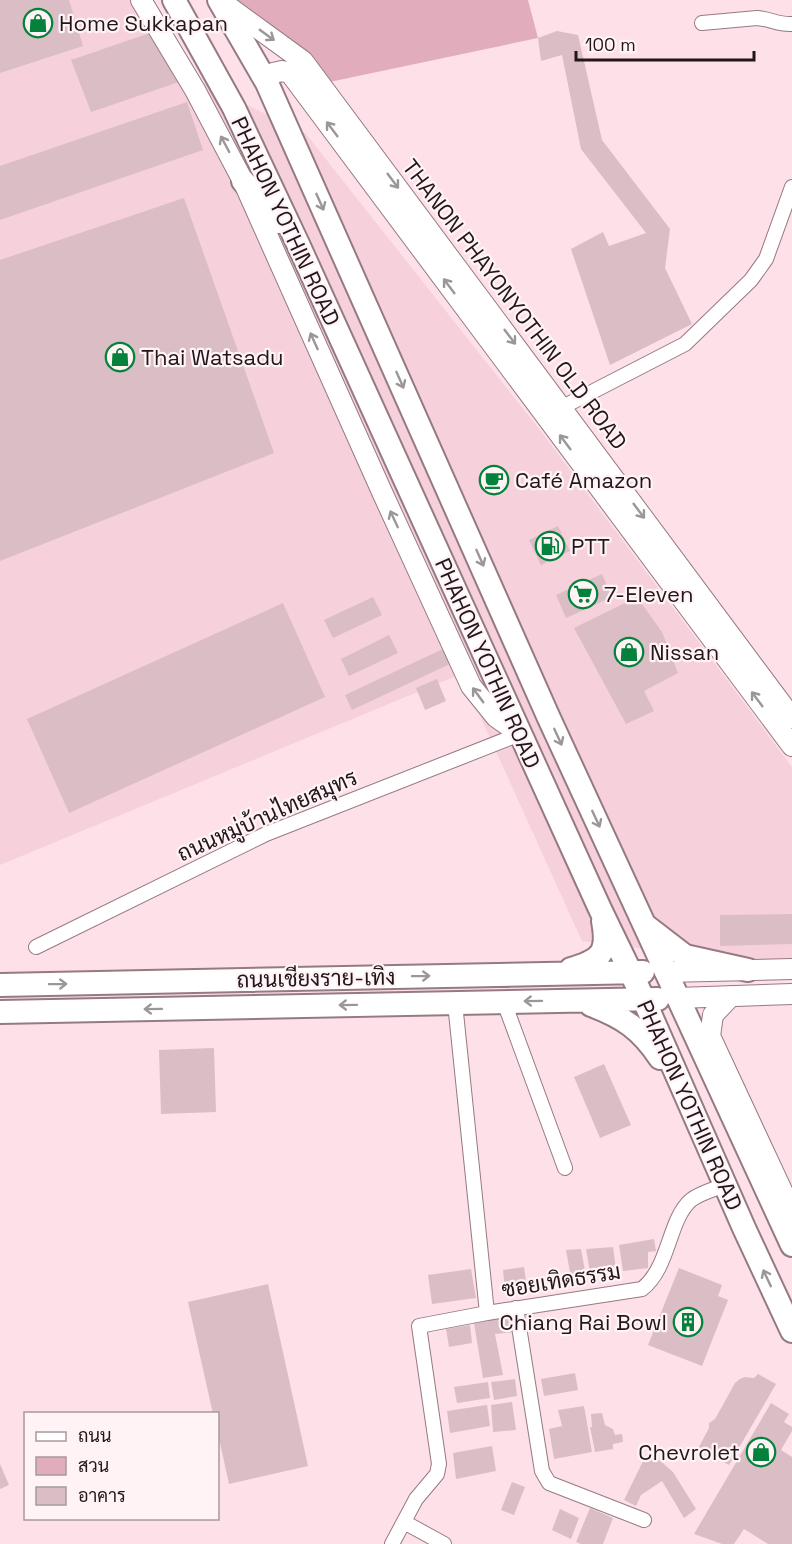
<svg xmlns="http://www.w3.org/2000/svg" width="792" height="1544" font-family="'Space Grotesk',Sarabun,sans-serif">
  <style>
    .built { fill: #f6d0da }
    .green { fill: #e1adbc }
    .building { fill: #dbbec5 }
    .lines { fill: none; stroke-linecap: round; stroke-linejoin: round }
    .street-casing { stroke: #957a81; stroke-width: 16 }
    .secondary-casing { stroke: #957a81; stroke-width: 22 }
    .primary-casing { stroke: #957a81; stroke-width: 26 }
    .street { stroke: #fff; stroke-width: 14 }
    .secondary { stroke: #fff; stroke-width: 20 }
    .primary { stroke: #fff; stroke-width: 22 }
    .oneway { stroke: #9b9798 }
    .labels { text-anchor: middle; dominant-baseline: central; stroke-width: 4.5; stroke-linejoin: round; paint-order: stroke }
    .poi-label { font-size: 22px; fill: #21171a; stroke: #fff3f6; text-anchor: start }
    .street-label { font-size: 22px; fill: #21171a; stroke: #fff3f6 }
  </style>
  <rect width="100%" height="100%" fill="#fee0e8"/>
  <path class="built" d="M0,0H147L195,79L306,134L543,434L792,767V960L750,962L582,941L461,674L0,865Z"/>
  <path class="green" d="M219,0H528L538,38L320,84Z"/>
  <path class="building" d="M0,0H69L83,46L0,73Z
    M557,31L578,35L602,140L670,229L665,268L692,324L610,365L571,249L603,232L609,246L646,233L581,149L562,55L541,61L538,38Z
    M150,33L179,82L91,112L71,60Z
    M187,102L203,150L0,220V166Z
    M184,198L274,453L0,561V260Z
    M558,526L570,551L541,565L529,540Z
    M602,574L612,597L566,618L556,595Z
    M373,597L382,615L333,638L324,620Z
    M637,597L662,632L678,673L644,691L654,711L626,724L574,628Z
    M283,603L325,697L69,813L27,719Z
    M389,635L398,653L349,676L341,659Z
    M445,648L452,663L352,710L345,695Z
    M437,679L446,701L425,710L416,688Z
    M792,914V944L720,946V915Z
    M214,1048L216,1112L161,1114L159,1050Z
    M604,1064L631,1125L600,1138L574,1077Z
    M654,1239L656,1251L648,1252V1268L623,1271L619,1245Z
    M613,1247L616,1269L590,1273L586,1249Z
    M581,1249L586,1276L571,1278L566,1250Z
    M524,1267L527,1288L505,1292L503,1270Z
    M679,1268L722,1285L718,1296L728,1300L702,1366L648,1345Z
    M471,1269L476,1298L432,1304L428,1275Z
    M268,1284L308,1466L229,1484L218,1434V1414H213L188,1302Z
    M512,1316L515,1332L495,1334L503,1375L483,1378L474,1323Z
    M470,1325L472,1343L449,1347L446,1329Z
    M575,1373L578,1390L544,1396L541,1379Z
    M758,1374L776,1384L729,1465L705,1452L699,1447L709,1428V1423L715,1419L735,1383L740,1379L745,1377L754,1378Z
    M515,1379L517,1396L494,1400L491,1382Z
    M488,1382L490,1398L457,1403L454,1387Z
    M512,1402L516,1430L493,1432L491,1405Z
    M771,1403L789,1414L784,1422L792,1427V1431L781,1450L792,1457V1544H768L744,1529L734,1544H722L694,1534Z
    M487,1405L490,1426L450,1433L447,1411Z
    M584,1406L592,1452L554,1459L549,1429L562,1426L558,1410Z
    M602,1413L605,1425L613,1429L615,1435L622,1434L623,1442L613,1444V1449L595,1452L590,1427H592L591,1414Z
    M492,1446L496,1471L456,1479L453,1453Z
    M645,1457L655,1461L657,1458L673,1472L696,1509L684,1518L662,1481L641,1495L636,1506L624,1500Z
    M0,1464L9,1485L0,1489Z
    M512,1482L525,1487L514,1515L501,1510Z
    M590,1508L613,1518L603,1544H581L576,1542Z
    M560,1509L579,1518L571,1539L552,1530Z"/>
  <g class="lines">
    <g class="street-casing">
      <path id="street" d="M702,23L757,18C770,19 779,25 792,24
        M553,412L685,344L751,280L766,259L792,187
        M36,947L266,834L520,734
        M504,1002L565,1168
        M455,1003L487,1313
        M516,1308L542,1471L549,1483L644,1520
        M404,1522L444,1544
        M392,1544L416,1499L437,1474L439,1464L419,1326L487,1313L642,1289C670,1267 668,1220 691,1200C700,1193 715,1189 725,1185"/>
    </g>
    <g class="secondary-casing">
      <path id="secondary" d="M141,0L195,90L243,181L382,492L471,686L496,717L520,734
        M222,2L303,61L792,718
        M267,83L273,73L282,71L290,73L792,746
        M665,972L792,969
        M731,996L713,1015L710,1036L792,1212
        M677,998L792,994"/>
    </g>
    <g class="primary-casing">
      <path id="primary" d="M174,0L234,108L298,244L600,909L644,1000L744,1228L792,1331
        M219,0L267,83L548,716L792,1245
        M243,181L279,222
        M646,926L685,956L748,970
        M571,969C601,960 609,953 603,921
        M0,985L643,972
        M591,1005C623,1017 641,1029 660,1058
        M0,1012L658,999"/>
    </g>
    <use href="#street" class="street"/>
    <use href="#secondary" class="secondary"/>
    <use href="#primary" class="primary"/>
  </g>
  <defs><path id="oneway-shaft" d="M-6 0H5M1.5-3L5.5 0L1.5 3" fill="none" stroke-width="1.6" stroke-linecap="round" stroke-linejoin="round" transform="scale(1.5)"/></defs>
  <g class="oneway">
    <use href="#oneway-shaft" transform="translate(267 35) rotate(36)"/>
    <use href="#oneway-shaft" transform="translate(332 129) rotate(-127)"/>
    <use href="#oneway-shaft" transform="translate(225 144) rotate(-118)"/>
    <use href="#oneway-shaft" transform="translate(393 181) rotate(53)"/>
    <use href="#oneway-shaft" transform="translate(320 202) rotate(66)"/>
    <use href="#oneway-shaft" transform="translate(449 286) rotate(-127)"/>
    <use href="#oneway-shaft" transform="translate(510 337) rotate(53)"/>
    <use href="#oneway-shaft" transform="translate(314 341) rotate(-114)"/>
    <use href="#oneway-shaft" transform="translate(400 380) rotate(66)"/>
    <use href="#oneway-shaft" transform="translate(565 442) rotate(-127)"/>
    <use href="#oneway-shaft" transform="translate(639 511) rotate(53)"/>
    <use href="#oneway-shaft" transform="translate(394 519) rotate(-115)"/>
    <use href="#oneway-shaft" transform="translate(480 558) rotate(66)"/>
    <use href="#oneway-shaft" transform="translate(478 695) rotate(-126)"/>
    <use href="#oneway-shaft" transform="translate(757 699) rotate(-127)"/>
    <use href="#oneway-shaft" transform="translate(558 737) rotate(65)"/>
    <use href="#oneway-shaft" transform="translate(596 819) rotate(65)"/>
    <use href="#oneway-shaft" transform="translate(421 976) rotate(-1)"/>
    <use href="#oneway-shaft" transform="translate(58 984) rotate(-1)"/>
    <use href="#oneway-shaft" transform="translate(533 1001) rotate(179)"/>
    <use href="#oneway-shaft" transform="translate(348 1005) rotate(179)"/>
    <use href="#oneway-shaft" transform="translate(153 1009) rotate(179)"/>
    <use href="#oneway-shaft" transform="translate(767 1278) rotate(-115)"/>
  </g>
  <defs>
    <g id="shop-ring" transform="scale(1.5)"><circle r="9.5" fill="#fff3f6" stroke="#04823b" stroke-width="1.5"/><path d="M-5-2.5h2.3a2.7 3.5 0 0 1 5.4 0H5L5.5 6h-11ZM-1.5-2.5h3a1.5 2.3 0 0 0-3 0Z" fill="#04823b"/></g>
    <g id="cafe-ring" transform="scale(1.5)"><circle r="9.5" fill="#fff3f6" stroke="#04823b" stroke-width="1.5"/><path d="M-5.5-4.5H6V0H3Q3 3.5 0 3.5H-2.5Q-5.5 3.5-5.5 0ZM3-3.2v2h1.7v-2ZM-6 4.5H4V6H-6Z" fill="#04823b"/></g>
    <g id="fuel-ring" transform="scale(1.5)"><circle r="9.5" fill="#fff3f6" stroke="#04823b" stroke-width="1.5"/><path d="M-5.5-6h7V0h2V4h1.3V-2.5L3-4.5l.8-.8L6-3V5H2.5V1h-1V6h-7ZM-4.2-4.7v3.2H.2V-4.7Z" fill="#04823b"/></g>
    <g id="supermarket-ring" transform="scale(1.5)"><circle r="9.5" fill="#fff3f6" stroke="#04823b" stroke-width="1.5"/><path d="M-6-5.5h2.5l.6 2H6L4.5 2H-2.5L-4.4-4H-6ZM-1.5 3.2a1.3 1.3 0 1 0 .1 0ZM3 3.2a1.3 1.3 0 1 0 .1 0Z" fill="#04823b"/></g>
    <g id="building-ring" transform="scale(1.5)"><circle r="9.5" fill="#fff3f6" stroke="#04823b" stroke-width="1.5"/><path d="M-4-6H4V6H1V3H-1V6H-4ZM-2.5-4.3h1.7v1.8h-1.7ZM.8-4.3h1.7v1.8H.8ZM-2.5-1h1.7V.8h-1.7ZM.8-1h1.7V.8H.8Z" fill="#04823b"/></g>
  </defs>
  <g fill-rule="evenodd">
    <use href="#shop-ring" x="38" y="23"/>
    <use href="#shop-ring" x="120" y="357"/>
    <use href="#cafe-ring" x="494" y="480"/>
    <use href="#fuel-ring" x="550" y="546"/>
    <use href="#supermarket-ring" x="583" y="594"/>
    <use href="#shop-ring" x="629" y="652"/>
    <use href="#building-ring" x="688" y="1322"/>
    <use href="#shop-ring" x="761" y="1452"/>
  </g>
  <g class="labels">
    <g class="poi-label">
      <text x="59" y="23">Home Sukkapan</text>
      <text x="141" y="357">Thai Watsadu</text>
      <text x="515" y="480">Café Amazon</text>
      <text x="571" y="546">PTT</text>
      <text x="604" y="594">7-Eleven</text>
      <text x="650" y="652">Nissan</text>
      <text x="667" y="1322" text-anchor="end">Chiang Rai Bowl</text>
      <text x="740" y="1452" text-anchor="end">Chevrolet</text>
    </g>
    <g class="street-label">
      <text transform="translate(286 221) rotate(65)">PHAHON YOTHIN ROAD</text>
      <text transform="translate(515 304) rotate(53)">THANON PHAYONYOTHIN OLD ROAD</text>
      <text transform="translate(488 663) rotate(66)">PHAHON YOTHIN ROAD</text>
      <text transform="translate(267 815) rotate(-24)">ถนนหมู่บ้านไทยสมุทร</text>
      <text transform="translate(316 978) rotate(-1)">ถนนเชียงราย-เทิง</text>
      <text transform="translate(690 1105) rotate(66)">PHAHON YOTHIN ROAD</text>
      <text transform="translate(561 1280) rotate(-9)">ซอยเทิดธรรม</text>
    </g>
  </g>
  <rect x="24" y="1412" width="195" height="108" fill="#fff3f6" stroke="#a69b9e" stroke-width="1.5"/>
  <rect x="36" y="1432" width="30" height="9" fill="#ffffff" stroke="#a69b9e" stroke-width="1.5"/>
  <text x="78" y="1442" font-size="18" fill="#21171a">ถนน</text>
  <rect x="36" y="1457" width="30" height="18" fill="#e1adbc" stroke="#a69b9e" stroke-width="1.5"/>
  <text x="78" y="1472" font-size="18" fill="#21171a">สวน</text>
  <rect x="36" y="1487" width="30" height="18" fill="#dbbec5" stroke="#a69b9e" stroke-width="1.5"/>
  <text x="78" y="1502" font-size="18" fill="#21171a">อาคาร</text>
  <path d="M576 51v9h178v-9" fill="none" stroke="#21171a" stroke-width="3"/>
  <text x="585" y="51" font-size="18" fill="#21171a" stroke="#fff3f6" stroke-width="4.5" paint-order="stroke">100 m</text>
</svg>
